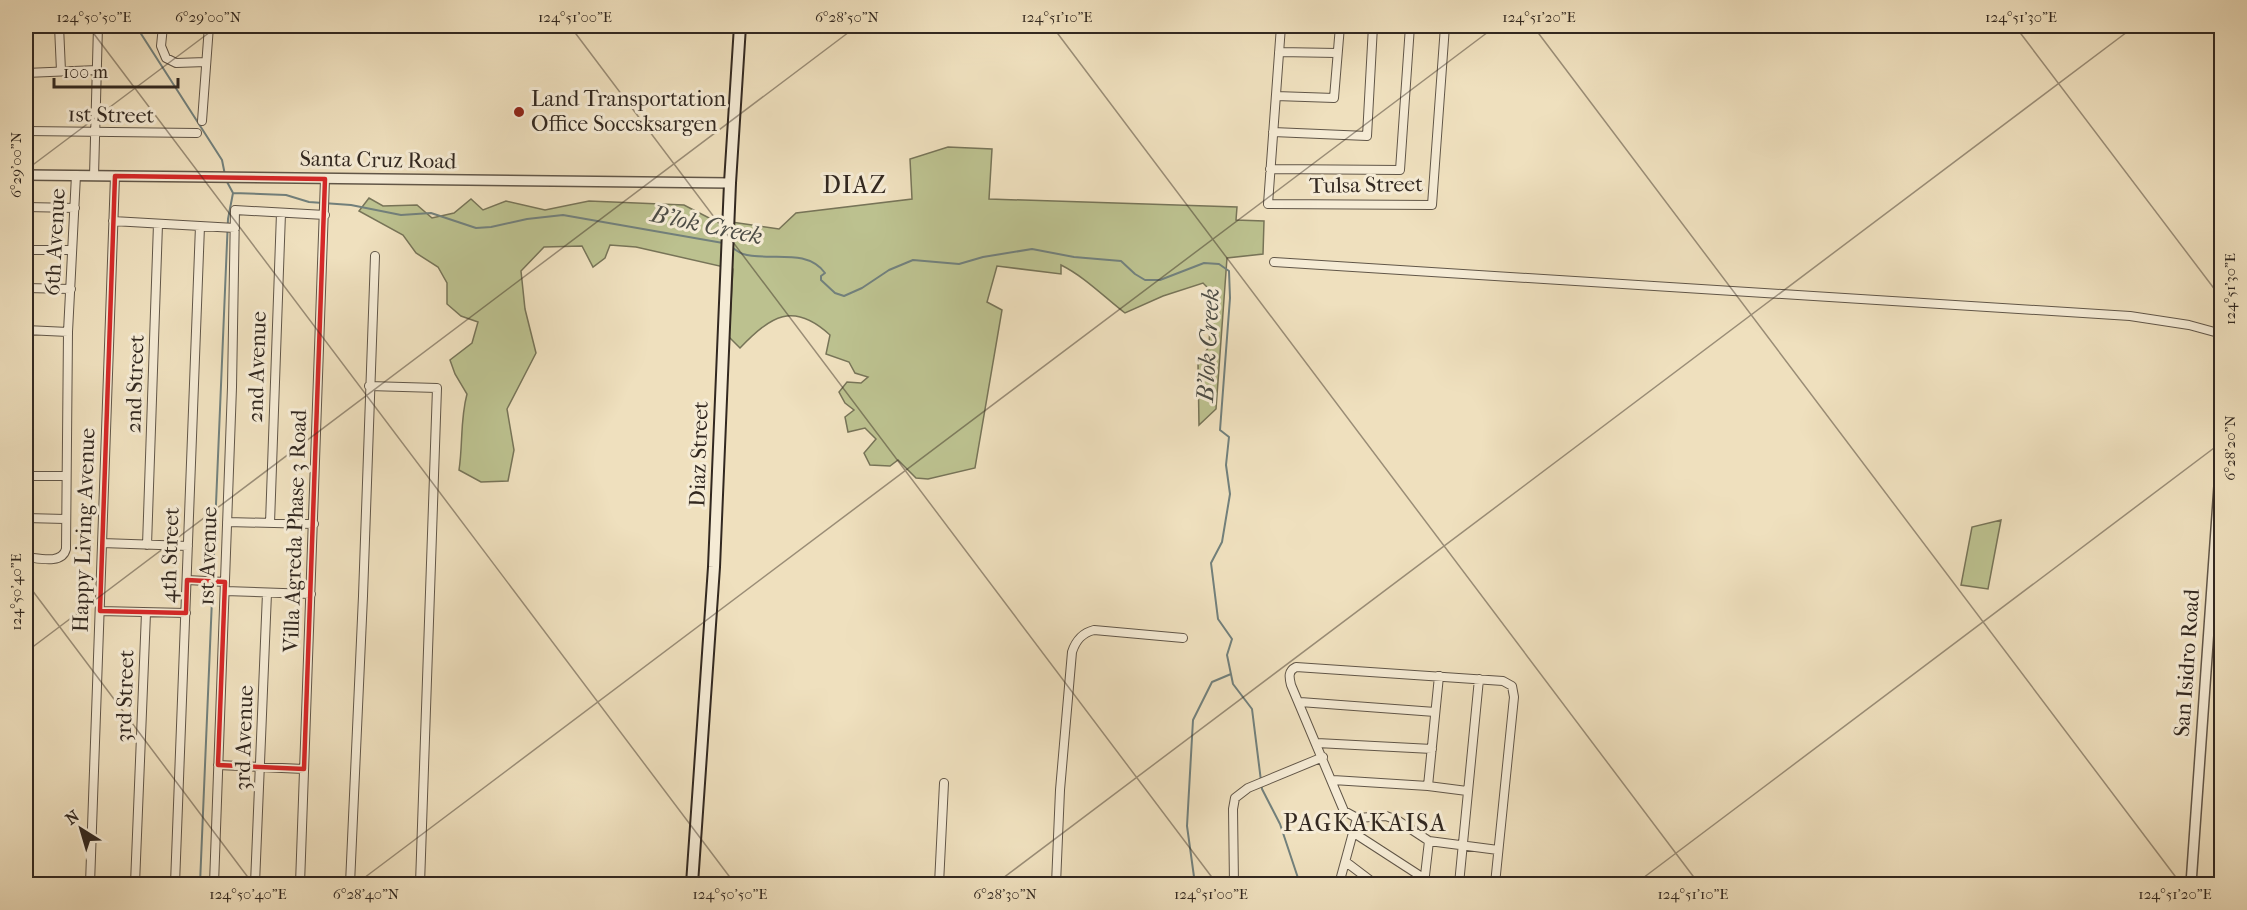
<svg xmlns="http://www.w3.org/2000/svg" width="2247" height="910" font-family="'IM FELL French Canon',serif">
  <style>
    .green { fill: #bcc18f; stroke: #777458; stroke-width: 1.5 }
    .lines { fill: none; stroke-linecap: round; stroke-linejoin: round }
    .stream { stroke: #72807c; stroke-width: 2 }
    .minor-casing { stroke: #615648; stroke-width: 10 }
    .tertiary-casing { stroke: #615648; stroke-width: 12 }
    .secondary-casing { stroke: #322820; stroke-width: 14 }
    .minor { stroke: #f5ebd5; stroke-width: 8 }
    .tertiary { stroke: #f5ebd5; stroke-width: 9 }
    .secondary { stroke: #f5ebd5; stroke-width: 10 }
    .marked { fill: none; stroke: #d62828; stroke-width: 4.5; stroke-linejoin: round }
    .ticks { fill: none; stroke: #322820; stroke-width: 1.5; stroke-opacity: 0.45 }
    .poi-dot { fill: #8f2418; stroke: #f5ebd5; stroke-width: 2 }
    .labels { text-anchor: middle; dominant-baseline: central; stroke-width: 6; stroke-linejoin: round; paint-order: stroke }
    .poi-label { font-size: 22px; fill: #322820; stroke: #f5ebd5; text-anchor: start }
    .street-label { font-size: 22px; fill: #322820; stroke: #f5ebd5 }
    .neighbourhood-label { font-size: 24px; letter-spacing: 1.5px; fill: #322820; stroke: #f5ebd5 }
    .water-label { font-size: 24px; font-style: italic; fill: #4d4d46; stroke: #f5ebd5 }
    .neatline { fill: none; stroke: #322820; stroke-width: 2 }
    .ticks-label { font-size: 15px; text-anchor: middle; fill: #322820 }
  </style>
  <rect width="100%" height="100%" fill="#efe0be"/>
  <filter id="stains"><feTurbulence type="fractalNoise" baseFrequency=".00333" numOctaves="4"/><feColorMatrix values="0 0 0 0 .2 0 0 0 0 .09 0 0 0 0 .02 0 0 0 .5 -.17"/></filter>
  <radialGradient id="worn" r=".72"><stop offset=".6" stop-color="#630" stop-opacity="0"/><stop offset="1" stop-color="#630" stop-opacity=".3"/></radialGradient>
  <path class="green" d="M948,147L992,149L989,199L1237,207L1236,220L1264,221L1263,254L1227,258L1216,409L1199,425L1198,362L1209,347L1211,291L1203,283L1163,296L1125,313C1104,297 1085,277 1061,265V274L997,266L987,302L1002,310L975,468L928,479L916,478L898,460L890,466L870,465L864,453L876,439L865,428L848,432L845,417L854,410L845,403L839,392L847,382L861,383L868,377L855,373L849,362L826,354L830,335C793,301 771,316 740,348L729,337L733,269L636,247L610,245L605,258L593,267L582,246L544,247L521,271L525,309L536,353L507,409L514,450L508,481L481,482L459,470C463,444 460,420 467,394L455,374L450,360L472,343L478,322L461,316L447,304V283L438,267L416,253L403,235L359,211L369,198L383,206L417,205L432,218L454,213L471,199L483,210L506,201L545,210L589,201L684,205L711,219L779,229L796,213L912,199L910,159Z
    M2001,520L1988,589L1961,585L1972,527Z"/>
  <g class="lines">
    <path class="stream" d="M136,26L222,160L225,175
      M226,180L233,193
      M233,193L286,195L309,202L351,205L401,215L431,213L476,228L491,227L527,219L563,215L723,243
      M731,247C735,249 739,253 743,254C769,262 806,247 825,273L821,276V280L835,293L844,296L862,288L889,270L913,260L959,264L983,257L1032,249L1074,257L1121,261L1135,274L1145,280H1160L1204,263L1219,264L1229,271L1230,298L1220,430L1229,437L1226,465L1230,494L1222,542L1211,563L1218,619L1232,639L1227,655L1233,684L1252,709L1262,789L1280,824L1300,884
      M200,884L228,219L233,193
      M1195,884L1187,826L1193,720L1212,682L1231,674"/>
    <g class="minor-casing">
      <path id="minor" d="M59,26L61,71
        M163,26L161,46L166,58L176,63L206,62
        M1281,26L1268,204L1432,205L1445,26
        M1279,52L1337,53
        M26,73L97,70
        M1276,96L1334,98L1340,26
        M202,121L209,26
        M26,131L197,133
        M1273,132L1367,136L1373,26
        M1270,169L1400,170L1410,26
        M94,176L98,26
        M26,207L75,208
        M113,221L235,228
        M26,250H71
        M1274,262L2130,316L2189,325L2222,334
        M26,288L71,289
        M26,330L68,332
        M369,386L437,388L420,884
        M26,445L29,330
        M26,476H66
        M26,518L65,519
        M227,522L314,524
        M270,523L281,213
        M102,543L188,546
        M147,545L158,224
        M26,557C38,558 62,565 66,549L68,332L76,175
        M187,580L225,582
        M225,591L311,594
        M100,611L186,613
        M2210,620L2222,621
        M1300,702L1435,712
        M1317,743L1432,749
        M218,765L304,769
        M1333,780L1428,786L1467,791
        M1428,786L1439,676
        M1354,833L1425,879
        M1346,862L1375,884
        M90,884L115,176
        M135,884L146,613
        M175,884L200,226
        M214,884L232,387L235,210L325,215
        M255,884L267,593
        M300,884L325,179
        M350,884L363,596L375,256
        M939,884L944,783
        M1056,884L1060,790L1072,652C1076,640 1082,633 1094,630L1183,638
        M1234,884L1233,809L1235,798L1248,788L1323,757
        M1339,884L1357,818
        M1424,884L1429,841
        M1459,884L1479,679
        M1495,884L1514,697L1512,686L1503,681L1296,667C1288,671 1289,677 1291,685L1344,811L1357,818L1386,816L1397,820L1429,841L1498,850"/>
    </g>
    <g class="tertiary-casing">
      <path id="tertiary" d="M26,175L730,183
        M2191,884L2222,444"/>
    </g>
    <g class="secondary-casing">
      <path id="secondary" d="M692,884L714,567L730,183L740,26"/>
    </g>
    <use href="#minor" class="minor"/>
    <use href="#tertiary" class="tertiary"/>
    <use href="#secondary" class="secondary"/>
  </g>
  <path class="marked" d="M115,176L325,179L304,769L218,765L225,582L187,580L186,613L100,611Z"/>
  <path class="ticks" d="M88,26L735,884M570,26L1217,884M1052,26L1699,884M1533,26L2181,884M2015,26L2222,299M26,170L218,26M26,582L253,884M26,652L857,26M356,884L1496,26M995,884L2135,26M1635,884L2222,442"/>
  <circle class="poi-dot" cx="519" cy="112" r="6"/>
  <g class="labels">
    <g class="poi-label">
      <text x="531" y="99">Land Transportation<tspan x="531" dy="25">Office Soccsksargen</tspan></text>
    </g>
    <g class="street-label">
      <text transform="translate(111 115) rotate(1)">1st Street</text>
      <text transform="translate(378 160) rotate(1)">Santa Cruz Road</text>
      <text transform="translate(1366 185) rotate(-1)">Tulsa Street</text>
      <text transform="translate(55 242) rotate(-87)">6th Avenue</text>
      <text transform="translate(257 367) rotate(-88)">2nd Avenue</text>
      <text transform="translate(135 384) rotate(-88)">2nd Street</text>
      <text transform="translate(699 454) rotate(-88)">Diaz Street</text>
      <text transform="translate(84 530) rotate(-88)">Happy Living Avenue</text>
      <text transform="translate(295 531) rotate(-88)">Villa Agreda Phase 3 Road</text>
      <text transform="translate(170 555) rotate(-88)">4th Street</text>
      <text transform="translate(208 556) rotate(-88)">1st Avenue</text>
      <text transform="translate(2187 663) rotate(-86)">San Isidro Road</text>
      <text transform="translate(125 696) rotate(-88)">3rd Street</text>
      <text transform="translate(244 738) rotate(-88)">3rd Avenue</text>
    </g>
    <g class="neighbourhood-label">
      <text x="855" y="185">DIAZ</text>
      <text x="1365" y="823">PAGKAKAISA</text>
    </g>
    <g class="water-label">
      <text transform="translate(707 225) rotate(12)">B'lok Creek</text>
      <text transform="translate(1208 345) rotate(-87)">B'lok Creek</text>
    </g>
  </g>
  <rect width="2247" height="910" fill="none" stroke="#efe0be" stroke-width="66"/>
  <g transform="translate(81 829) rotate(323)" stroke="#f5ebd5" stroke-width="4.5" paint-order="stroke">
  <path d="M0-4.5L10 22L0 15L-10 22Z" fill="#322820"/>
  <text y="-9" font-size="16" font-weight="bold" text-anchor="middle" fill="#322820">N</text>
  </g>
  <path d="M54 78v9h124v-9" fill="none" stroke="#322820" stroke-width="3"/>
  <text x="63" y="78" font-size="18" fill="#322820" stroke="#f5ebd5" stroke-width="4.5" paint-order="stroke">100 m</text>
  <rect x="33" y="33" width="2181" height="844" class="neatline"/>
  <g class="ticks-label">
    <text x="94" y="22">124°50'50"E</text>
    <text x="208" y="22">6°29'00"N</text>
    <text x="575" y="22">124°51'00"E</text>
    <text x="847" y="22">6°28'50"N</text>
    <text x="1057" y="22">124°51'10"E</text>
    <text x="1539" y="22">124°51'20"E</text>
    <text x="2021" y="22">124°51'30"E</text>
    <text transform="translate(16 165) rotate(-90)" y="5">6°29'00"N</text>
    <text transform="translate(2230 289) rotate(-90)" y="5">124°51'30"E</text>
    <text transform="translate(2230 448) rotate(-90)" y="5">6°28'20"N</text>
    <text transform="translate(16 592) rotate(-90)" y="5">124°50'40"E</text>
    <text x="248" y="899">124°50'40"E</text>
    <text x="366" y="899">6°28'40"N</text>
    <text x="730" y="899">124°50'50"E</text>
    <text x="1005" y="899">6°28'30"N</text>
    <text x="1211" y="899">124°51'00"E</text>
    <text x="1693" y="899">124°51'10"E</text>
    <text x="2175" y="899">124°51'20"E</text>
  </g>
  <rect width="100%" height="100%" filter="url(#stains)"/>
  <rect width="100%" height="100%" fill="url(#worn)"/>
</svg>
